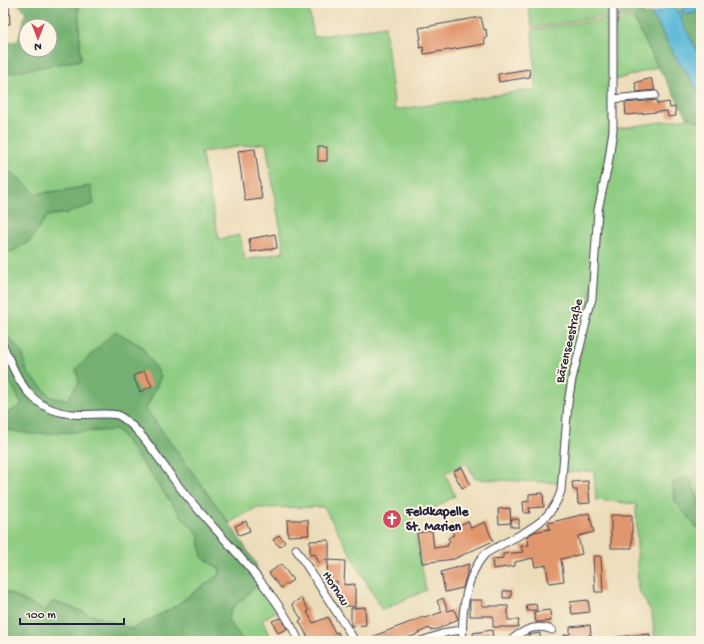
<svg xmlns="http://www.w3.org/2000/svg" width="704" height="644" font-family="'Gochi Hand',sans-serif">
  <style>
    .green { fill: #8fcd83; stroke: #58785f; fill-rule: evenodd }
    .forest { fill: #73b071; stroke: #4a6956; fill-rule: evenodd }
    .water { fill: #59b8d8; stroke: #3e6d8a }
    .pier { fill: #ecddba }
    .building { fill: #e1976e }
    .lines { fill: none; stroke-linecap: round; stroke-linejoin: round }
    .minor-casing { stroke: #403e4e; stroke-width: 9 }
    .minor { stroke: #fff; stroke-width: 7 }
    .labels { text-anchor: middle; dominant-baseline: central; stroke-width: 4; stroke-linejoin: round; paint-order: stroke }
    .street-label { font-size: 13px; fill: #22223b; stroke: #fcf5e5 }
    .poi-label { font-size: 13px; font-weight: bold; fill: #22223b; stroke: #fcf5e5; text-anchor: start }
  </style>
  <rect width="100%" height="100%" fill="#fcf5e5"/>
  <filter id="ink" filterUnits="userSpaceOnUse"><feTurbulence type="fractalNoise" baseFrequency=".025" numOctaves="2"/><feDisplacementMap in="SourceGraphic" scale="8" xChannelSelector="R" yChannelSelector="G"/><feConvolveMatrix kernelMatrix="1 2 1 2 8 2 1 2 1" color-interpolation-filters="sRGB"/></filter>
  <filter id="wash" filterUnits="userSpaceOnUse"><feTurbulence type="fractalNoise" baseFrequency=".012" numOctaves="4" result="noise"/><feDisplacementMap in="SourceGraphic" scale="16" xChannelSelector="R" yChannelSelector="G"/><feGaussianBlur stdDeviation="0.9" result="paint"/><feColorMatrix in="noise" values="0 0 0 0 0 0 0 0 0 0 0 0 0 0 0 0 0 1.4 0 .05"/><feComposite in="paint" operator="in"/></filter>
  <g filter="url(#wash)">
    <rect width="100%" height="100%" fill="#ecddba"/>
    <path class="green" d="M78,3H308L314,37L385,26L395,110L536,89L532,30L612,18L610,130L590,298L571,379L561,483L475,479L467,463L445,473L455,496L426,513L412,515L426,590L382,610L324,507L256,508L229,523L146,409L161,376L141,346L115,331L67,400L51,397L27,372L23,354L6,334H3V247L11,252L30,241L47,216L67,213L91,186L36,194L13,173H3V74L81,60ZM266,143L284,252L245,260L240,235L219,239L201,152Z
      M537,3H612V15L532,28L528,4Z
      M678,3H699L680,10L679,16L675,4Z
      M634,19L658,67L615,80V22Z
      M688,118L699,121L701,124V505L689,478L697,528L701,525V641H655L652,613L638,589L636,504L596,500L594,471L565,472L570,403L574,379L587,330L600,212L614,129Z
      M3,368L22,405L3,429L31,434L118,430L181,516L198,534L202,557L220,569V574L171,609L131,629L53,601L45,611L3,590Z
      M260,583L280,609L262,620L272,641H244L228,620L232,608Z"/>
    <path class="forest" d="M18,3H78L81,60L3,74V44L18,41L26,12ZM26,26H50V50H26Z
      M619,3H646L649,9L643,11L645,15L651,13L677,59L701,94V124L699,121L688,118L658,67L633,17L619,19Z
      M682,11H685L687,15L701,11V58L681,20Z
      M3,173H13L36,194L91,186L94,204L67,213L47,216L30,241L11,252L3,247Z
      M115,331L141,346L161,376L146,409L229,523L255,562L261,582L232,608L228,620L244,641H3V590L45,611L53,601L131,629L171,609L220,574V569L202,557L198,533L181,516L118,430L31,434L3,429L4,415L22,405L3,368V334H6L23,354L27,372L51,397L67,400L79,382L76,369Z
      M685,478H689L701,505V525L697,528L675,501L672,483Z"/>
    <path class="water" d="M646,3H674L678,15L679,10L700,3L701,11L686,15L685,11H682L681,20L701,58V94L677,59Z"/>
    <path class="pier" d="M665,3L676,4L649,14L647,10Z"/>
    <g id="blocks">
      <path class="building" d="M3,6H9L10,24H3Z
        M481,17L484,30L486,29L487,38H484L485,44L424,54L423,47L420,48L419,40L421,39L419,28Z
        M529,69L530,77L499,82L498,74Z
        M651,78L655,90L637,92L635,83Z
        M657,100V104L669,102L670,108L675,107L676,116L668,117L667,111L626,115L625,103Z
        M318,147H327V161H318Z
        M255,149L262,199L245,201L238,151Z
        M275,234L277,248L251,252L249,239Z
        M144,371L152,386L140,392L133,376Z
        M462,467L470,484L462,488L453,472Z
        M588,481L590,503L578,504L577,490H573L572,482Z
        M543,493L544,507L529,508L530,513H524L523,502L529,501V494Z
        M510,508L511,523V519H519V527H511V523L499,524L498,509Z
        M589,513L594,532L578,536L582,554L561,559L564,581L549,583L546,565L535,567L533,558L515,562V566L493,569L492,559L503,558V554L523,552L521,546L529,545L527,536L534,532L550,529L548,523Z
        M611,515H632V548H611Z
        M287,520H308L309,535L288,536Z
        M246,521L250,531L239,535L235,526Z
        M468,521L471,528L485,522L493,541L454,559L422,563L417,533L432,531L434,548L448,546L447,544L450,542L448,538L454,535L451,529Z
        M279,535L285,542L280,547L273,540Z
        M329,540V558L319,563L315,554L310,555V541Z
        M593,556H601L603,592H595Z
        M328,560L345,561L344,585L355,584V606H341V598H337V581L333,582L329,573H327Z
        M281,564L293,580L281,588L269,573Z
        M469,564L463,588L445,592L441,572Z
        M503,591H511V598H503Z
        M301,598L309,611L307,612L313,623L328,617L335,633L338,632L341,639L336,641H310L299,621L302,620L292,604Z
        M443,598L448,611L454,609L458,619L438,629L430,630L429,628L416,634V635L398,641H376L374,636L421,618L424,617L425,618L442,612L437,601Z
        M470,600H482V606H508V620H519L518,627H493V616H470Z
        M588,600L590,612L572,614L570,602Z
        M536,604L537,610L527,611L526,605Z
        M365,607L366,625L351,626V608Z
        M550,610L551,621L536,622L534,612Z
        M280,618L287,629L278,633L272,621Z
        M590,625L591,635H588L590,641H564V635L570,634V627Z
        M492,630L493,641H474L473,633Z
        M540,633V641H529L528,635Z
        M650,634V641H617V637Z"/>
    </g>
  </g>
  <g filter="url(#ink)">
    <use href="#blocks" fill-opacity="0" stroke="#403e4e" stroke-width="1"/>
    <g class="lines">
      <g class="minor-casing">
        <path id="minor" d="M613,99L655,95
          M3,345C18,380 29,410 72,414C87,416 103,412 118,415C143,429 163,467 181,489C219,537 274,586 299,641
          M296,549L355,641
          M421,641L448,632L462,630
          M463,641C461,613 466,575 485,554C515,535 550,527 561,491L568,403L572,379L592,299L598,210L608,165L613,130V3
          M510,641C522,630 536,623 552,630"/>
      </g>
      <use href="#minor" class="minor"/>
    </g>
  </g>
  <defs>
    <g id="church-disc" transform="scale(1)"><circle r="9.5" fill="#d1495b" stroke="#fcf5e5"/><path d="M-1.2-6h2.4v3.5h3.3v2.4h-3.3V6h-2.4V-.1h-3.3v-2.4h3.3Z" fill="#fff"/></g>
  </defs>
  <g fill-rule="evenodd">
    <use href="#church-disc" x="392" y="519"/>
  </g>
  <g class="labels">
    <g class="street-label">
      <text transform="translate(570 341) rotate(-77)">Bärenseestraße</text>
      <text transform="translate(335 589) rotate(57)">Hornau</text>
    </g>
    <g class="poi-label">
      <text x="406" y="512">Feldkapelle<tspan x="406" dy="15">St. Marien</tspan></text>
    </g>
  </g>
  <rect width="704" height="644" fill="none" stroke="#fcf5e5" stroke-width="16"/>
  <g transform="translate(38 38) rotate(180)"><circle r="19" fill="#fcf5e5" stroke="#a5a1a1"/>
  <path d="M0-3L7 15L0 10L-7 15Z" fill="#d1495b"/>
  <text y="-6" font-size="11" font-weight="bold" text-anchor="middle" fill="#22223b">N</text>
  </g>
  <path d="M20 618v6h104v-6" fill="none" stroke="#22223b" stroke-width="2"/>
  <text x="26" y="618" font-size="12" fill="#22223b" stroke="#fcf5e5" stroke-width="3" paint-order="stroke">100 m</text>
</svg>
